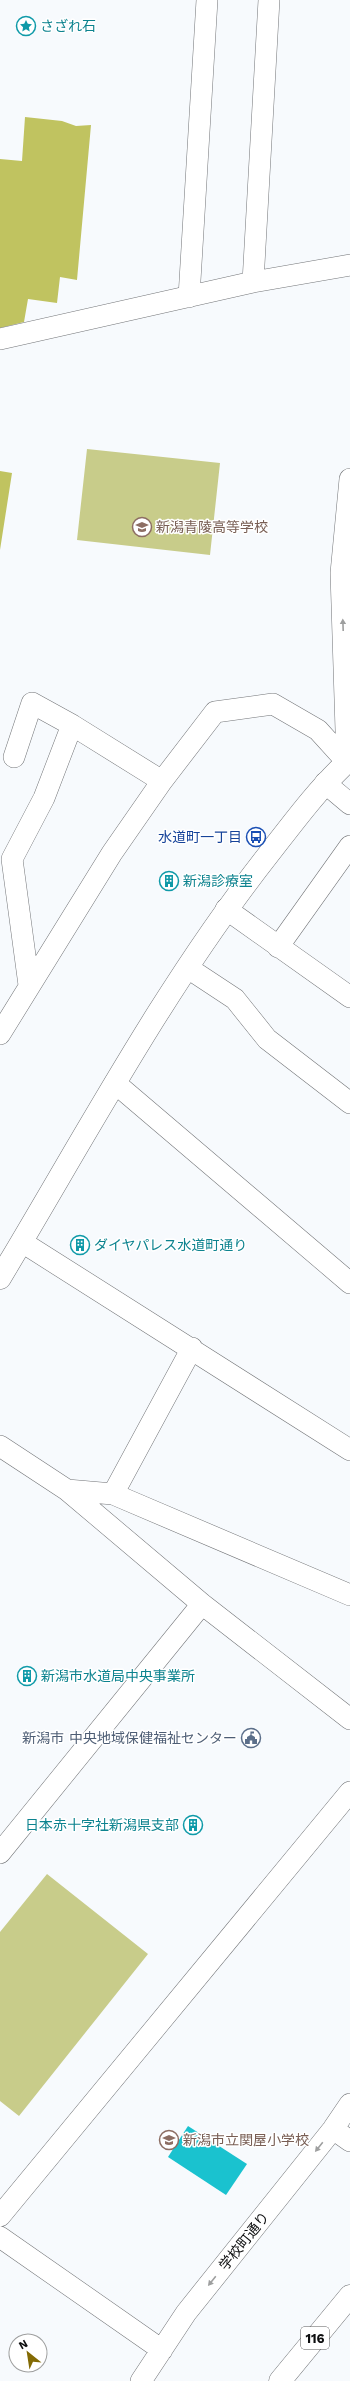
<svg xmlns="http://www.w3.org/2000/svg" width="350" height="2381" font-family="'Work Sans','Noto Sans JP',sans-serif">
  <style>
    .green { fill: #c8cc8a }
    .forest { fill: #c0c360 }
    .water { fill: #1ac2cf }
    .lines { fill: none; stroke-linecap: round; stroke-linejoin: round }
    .street-casing { stroke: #737578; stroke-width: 22 }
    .secondary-casing { stroke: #737578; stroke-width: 23 }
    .highway-casing { stroke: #737578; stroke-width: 23 }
    .street { stroke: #fff; stroke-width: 21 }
    .secondary { stroke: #fff; stroke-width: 22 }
    .highway { stroke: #fff; stroke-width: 22 }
    .oneway { fill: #9e9f9f }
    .labels { text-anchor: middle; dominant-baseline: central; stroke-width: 3; stroke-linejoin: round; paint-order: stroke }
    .shield { fill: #fff; stroke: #565657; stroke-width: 1 }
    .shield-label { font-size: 13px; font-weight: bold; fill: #0d0e0f }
    .culture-label { font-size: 14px; fill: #0d838f; stroke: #fff; text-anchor: start }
    .education-label { font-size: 14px; fill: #785e54; stroke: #fff; text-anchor: start }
    .transit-label { font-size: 14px; fill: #164399; stroke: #fff; text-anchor: end }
    .service-label { font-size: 14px; fill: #4e5e75; stroke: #fff; text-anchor: end }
    .street-label { font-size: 14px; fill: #0d0e0f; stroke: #fff }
  </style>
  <rect width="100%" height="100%" fill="#f7fafd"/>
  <path class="green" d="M87,449L220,463L210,555L77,540Z
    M47,1874L148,1954L19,2116L0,2101V1932Z"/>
  <path class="forest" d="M25,117L62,121L76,126L91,125L77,280L60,277L57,303L28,299L24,322L0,328V159L22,161Z
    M0,471L12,473L0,550Z"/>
  <path class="water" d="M188,2126L247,2164L226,2195L168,2157Z"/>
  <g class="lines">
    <g class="street-casing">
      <path id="street" d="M253,282L269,0
        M189,297L207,0
        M0,339L253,282L350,265
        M14,757L32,703L72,725
        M347,762L341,573L350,479
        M325,783L350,804
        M226,909L350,997
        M278,947L350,846
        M188,968L235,999L267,1039L350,1103
        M29,985L12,859L44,798L72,725L162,781
        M0,1034L112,853L162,781L215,712L273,704L318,730L347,762
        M115,1083L350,1283
        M22,1242L350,1450
        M0,1446L67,1490L202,1604L350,1719
        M67,1490L113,1494L350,1595
        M113,1494L192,1348
        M0,1853L202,1604
        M333,2129L350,2141
        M0,2216L350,1792
        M0,2237L162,2350
        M141,2381L186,2313L333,2129L350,2104"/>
    </g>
    <g class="secondary-casing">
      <path id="secondary" d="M0,1278C86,1135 165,986 268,855C293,823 317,790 347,762"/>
    </g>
    <g class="highway-casing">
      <path id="highway" d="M280,2381L350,2296"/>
    </g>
    <use href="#street" class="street"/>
    <use href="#secondary" class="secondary"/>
    <use href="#highway" class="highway"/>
  </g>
  <defs><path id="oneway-solid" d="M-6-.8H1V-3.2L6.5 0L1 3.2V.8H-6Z"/></defs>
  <g class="oneway">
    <use href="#oneway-solid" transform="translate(343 625) rotate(-92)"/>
    <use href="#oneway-solid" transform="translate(319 2147) rotate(129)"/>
    <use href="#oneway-solid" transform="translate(212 2281) rotate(129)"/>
  </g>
  <defs>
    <g id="sight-ring" transform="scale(1)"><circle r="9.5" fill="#fff" stroke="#0f9aa8" stroke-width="1.5"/><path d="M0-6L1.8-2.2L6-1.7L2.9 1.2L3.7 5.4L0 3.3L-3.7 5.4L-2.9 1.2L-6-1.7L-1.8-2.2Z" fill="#0f9aa8"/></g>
    <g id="school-ring" transform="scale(1)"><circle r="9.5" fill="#fff" stroke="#8d6e63" stroke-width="1.5"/><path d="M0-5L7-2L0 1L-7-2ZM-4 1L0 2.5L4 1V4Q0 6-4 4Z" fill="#8d6e63"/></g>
    <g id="bus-ring" transform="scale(1)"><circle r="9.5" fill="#fff" stroke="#1a4fb4" stroke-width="1.5"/><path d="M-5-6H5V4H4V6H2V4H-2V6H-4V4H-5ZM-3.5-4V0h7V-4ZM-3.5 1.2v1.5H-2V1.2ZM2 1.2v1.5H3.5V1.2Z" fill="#1a4fb4"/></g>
    <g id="building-ring" transform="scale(1)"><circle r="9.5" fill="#fff" stroke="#0f9aa8" stroke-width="1.5"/><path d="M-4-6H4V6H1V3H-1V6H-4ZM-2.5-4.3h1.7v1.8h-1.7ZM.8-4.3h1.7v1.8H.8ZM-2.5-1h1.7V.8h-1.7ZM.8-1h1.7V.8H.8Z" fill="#0f9aa8"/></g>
    <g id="civic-ring" transform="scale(1)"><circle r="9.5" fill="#fff" stroke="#5c6f8a" stroke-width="1.5"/><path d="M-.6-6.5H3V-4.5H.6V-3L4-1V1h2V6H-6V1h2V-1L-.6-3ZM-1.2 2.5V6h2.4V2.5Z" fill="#5c6f8a"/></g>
  </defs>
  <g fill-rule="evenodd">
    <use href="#sight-ring" x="26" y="26"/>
    <use href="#school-ring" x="142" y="527"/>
    <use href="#bus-ring" x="256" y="837"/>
    <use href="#building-ring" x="169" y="881"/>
    <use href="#building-ring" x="80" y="1245"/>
    <use href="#building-ring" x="27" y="1676"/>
    <use href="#civic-ring" x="251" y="1738"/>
    <use href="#building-ring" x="193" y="1825"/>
    <use href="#school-ring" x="169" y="2140"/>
  </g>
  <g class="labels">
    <rect class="shield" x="301" y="2327" width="28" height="22" rx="3"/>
    <g class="shield-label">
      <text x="315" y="2338">116</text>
    </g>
    <g class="culture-label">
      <text x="40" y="26">さざれ石</text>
      <text x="183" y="881">新潟診療室</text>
      <text x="94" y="1245">ダイヤパレス水道町通り</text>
      <text x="41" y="1676">新潟市水道局中央事業所</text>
      <text x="179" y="1825" text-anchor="end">日本赤十字社新潟県支部</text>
    </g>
    <g class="education-label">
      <text x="156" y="527">新潟青陵高等学校</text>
      <text x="183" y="2140">新潟市立関屋小学校</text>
    </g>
    <g class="transit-label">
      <text x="242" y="837">水道町一丁目</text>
    </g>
    <g class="service-label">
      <text x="237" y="1738">新潟市 中央地域保健福祉センター</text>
    </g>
    <g class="street-label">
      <text transform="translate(244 2241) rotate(-51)">学校町通り</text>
    </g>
  </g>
  <g transform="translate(28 2353) rotate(330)"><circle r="19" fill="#ffffff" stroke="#9e9f9f"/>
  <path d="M0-3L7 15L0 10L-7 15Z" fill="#836a04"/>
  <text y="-6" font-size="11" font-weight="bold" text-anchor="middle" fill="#0d0e0f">N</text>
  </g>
</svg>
